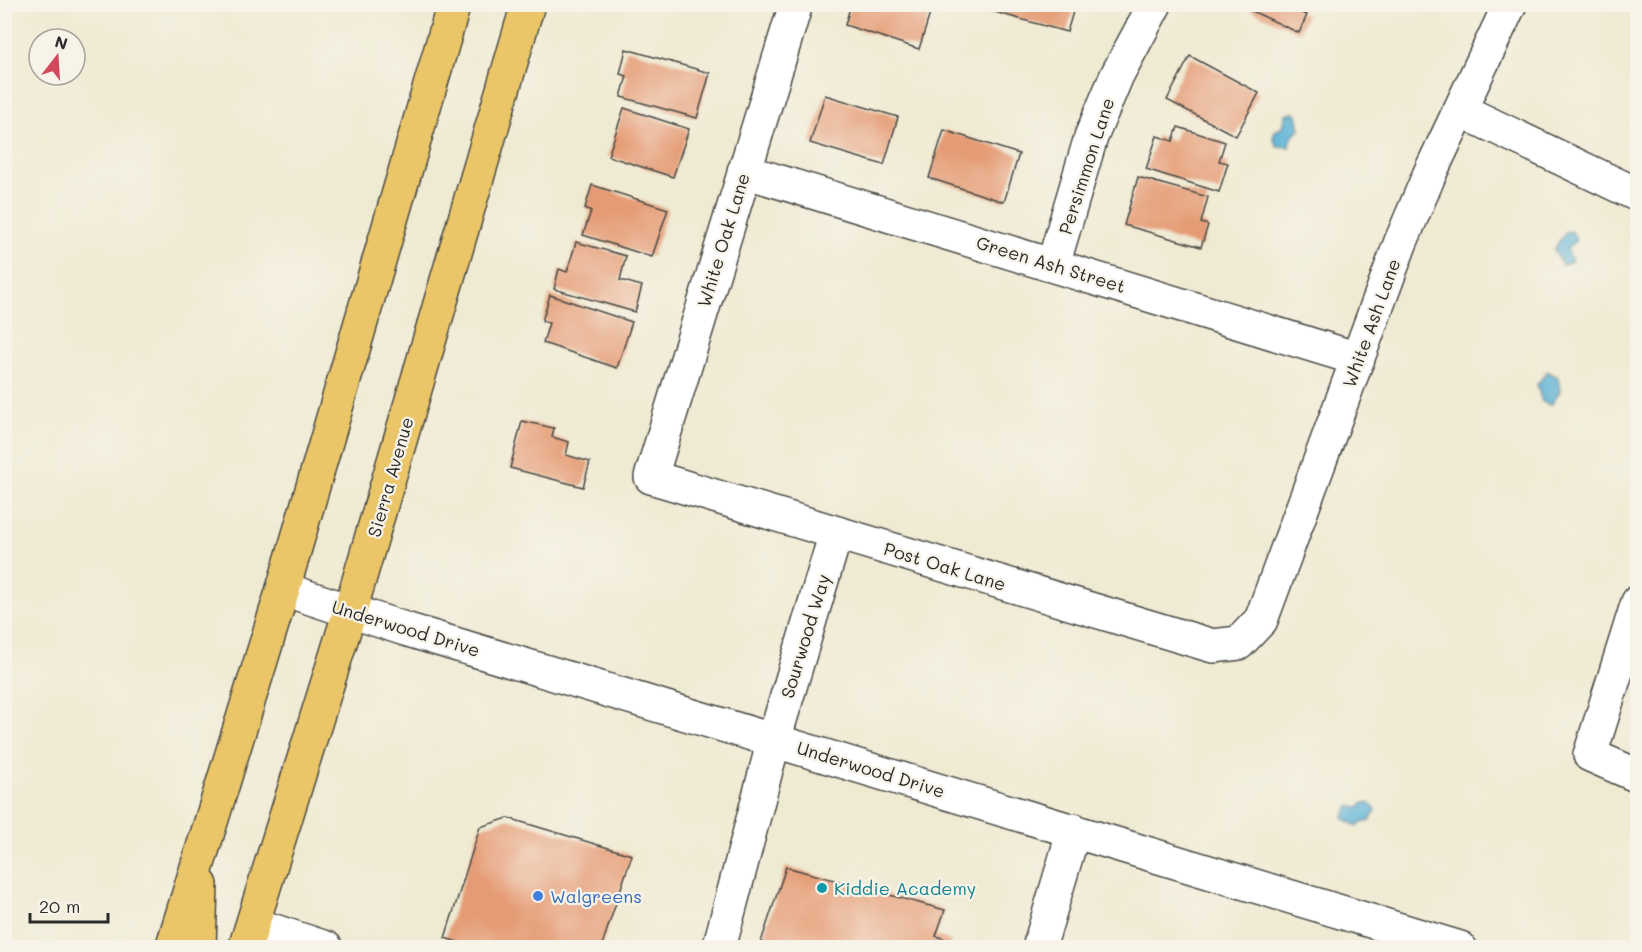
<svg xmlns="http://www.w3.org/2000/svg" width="1642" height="952" font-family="Mali,sans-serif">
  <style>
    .water { fill: #59b1d6; stroke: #426e80; stroke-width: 1.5 }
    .building { fill: #e59b74 }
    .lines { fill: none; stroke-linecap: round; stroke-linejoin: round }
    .minor-casing { stroke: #484844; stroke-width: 36 }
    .major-casing { stroke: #484844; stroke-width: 36 }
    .minor { stroke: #fff; stroke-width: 33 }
    .major { stroke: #ebc669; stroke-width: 33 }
    .culture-dot { fill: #0f9aa8; stroke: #f7f3e8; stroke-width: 2 }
    .shop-dot { fill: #3f7fe0; stroke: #f7f3e8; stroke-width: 2 }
    .labels { text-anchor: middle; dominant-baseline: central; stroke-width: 4.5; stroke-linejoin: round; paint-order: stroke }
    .street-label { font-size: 18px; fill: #2b2b2b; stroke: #f7f3e8 }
    .culture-label { font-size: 18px; fill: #0d838f; stroke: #f7f3e8; text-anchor: start }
    .shop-label { font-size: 18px; fill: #366cbe; stroke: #f7f3e8; text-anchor: start }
  </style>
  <rect width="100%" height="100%" fill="#f7f3e8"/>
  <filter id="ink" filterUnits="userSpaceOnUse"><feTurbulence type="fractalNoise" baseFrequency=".0167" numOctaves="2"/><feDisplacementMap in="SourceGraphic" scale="12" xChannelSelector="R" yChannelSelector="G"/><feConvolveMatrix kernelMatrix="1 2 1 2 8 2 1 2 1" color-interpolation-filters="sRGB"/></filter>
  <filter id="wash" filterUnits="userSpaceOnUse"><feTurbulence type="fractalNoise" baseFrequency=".008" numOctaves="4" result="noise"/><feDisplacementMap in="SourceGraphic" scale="24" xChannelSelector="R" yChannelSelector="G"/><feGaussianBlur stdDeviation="1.35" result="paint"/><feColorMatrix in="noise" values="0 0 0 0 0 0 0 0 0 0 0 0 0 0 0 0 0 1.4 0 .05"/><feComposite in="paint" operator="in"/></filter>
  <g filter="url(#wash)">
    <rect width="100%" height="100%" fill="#efead2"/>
    <path class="water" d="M1293,112L1297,114L1300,129L1293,135L1289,147L1277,146L1273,138L1275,131L1283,127L1286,114Z
      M1572,231L1576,240L1567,249L1572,261L1562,265L1554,249L1566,232Z
      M1547,371L1558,377L1560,391L1551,405L1542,402L1537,385Z
      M1363,803H1369L1376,810L1370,821L1361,823L1358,827L1343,818L1349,806L1358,808Z"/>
    <g id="blocks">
      <path class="building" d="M851,4H933L919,49L845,25Z
        M1237,4H1303L1299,12L1307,15L1299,33Z
        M993,5H1075L1067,32L991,11Z
        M626,49L710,73L697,118L621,97L627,76L620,74Z
        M1190,56L1259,93L1236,136L1167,100Z
        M825,95L898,117L884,165L810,143Z
        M624,108L689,129L673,177L608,156Z
        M1178,127L1225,142L1219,161L1228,163L1219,192L1146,169L1157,136L1173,141Z
        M944,130L1019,154L1004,202L929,178Z
        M1138,177L1208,197L1201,223L1208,225L1201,247L1124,225Z
        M592,185L668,209L652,257L583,235L591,211L585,208Z
        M576,242L626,256L620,280L642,286L635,312L554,289L559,269L567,272Z
        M550,295L632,322L617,368L543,343L549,323L542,321Z
        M522,421L554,428L552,437L569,442L566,455L590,462L583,487L510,468Z
        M508,818L632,855L601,948H477L445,938L480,827Z
        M786,867L945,910L936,936L951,941L949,948H759Z"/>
    </g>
  </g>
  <g filter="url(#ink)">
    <use href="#blocks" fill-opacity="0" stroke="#484844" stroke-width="1.5"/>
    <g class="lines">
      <g class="minor-casing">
        <path id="minor" d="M796,4L651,477L1213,646L1239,643L1261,620L1400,244L1430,173L1510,4
          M1460,110L1638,195
          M744,171L1358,359
          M1053,265L1091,137L1117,75L1155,4
          M283,589L405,629L1460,948
          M1638,602L1590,755L1638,776
          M253,924L326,948
          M719,948L774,740L836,533
          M1039,948L1074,830"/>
      </g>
      <g class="major-casing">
        <path id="major" d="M172,948L283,589L454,4
          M199,948L201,885
          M245,948L350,611L528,4"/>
      </g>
      <use href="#minor" class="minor"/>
      <use href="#major" class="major"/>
    </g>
  </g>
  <circle class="culture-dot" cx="822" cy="888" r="6"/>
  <circle class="shop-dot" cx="538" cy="896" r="6"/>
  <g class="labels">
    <g class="street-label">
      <text transform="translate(1086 166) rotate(-72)">Persimmon Lane</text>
      <text transform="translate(723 240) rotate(-73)">White Oak Lane</text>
      <text transform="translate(1051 264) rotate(17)">Green Ash Street</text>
      <text transform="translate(1371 323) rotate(-70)">White Ash Lane</text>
      <text transform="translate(390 477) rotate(-74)">Sierra Avenue</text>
      <text transform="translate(945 566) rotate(17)">Post Oak Lane</text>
      <text transform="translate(406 628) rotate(17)">Underwood Drive</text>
      <text transform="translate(805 636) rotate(-73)">Sourwood Way</text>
      <text transform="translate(871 769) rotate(17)">Underwood Drive</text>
    </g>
    <g class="culture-label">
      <text x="834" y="888">Kiddie Academy</text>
    </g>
    <g class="shop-label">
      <text x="550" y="896">Walgreens</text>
    </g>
  </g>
  <rect width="1642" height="952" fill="none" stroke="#f7f3e8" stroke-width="24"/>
  <g transform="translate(57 57) rotate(17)"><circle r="28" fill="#f7f3e8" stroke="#a5a39c" stroke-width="1.5"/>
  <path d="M0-4.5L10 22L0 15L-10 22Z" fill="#d1495b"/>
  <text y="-9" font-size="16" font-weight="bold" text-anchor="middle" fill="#2b2b2b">N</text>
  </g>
  <path d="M30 913v9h78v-9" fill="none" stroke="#2b2b2b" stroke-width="3"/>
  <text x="39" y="913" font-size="18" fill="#2b2b2b" stroke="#f7f3e8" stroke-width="4.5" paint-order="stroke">20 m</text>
</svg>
